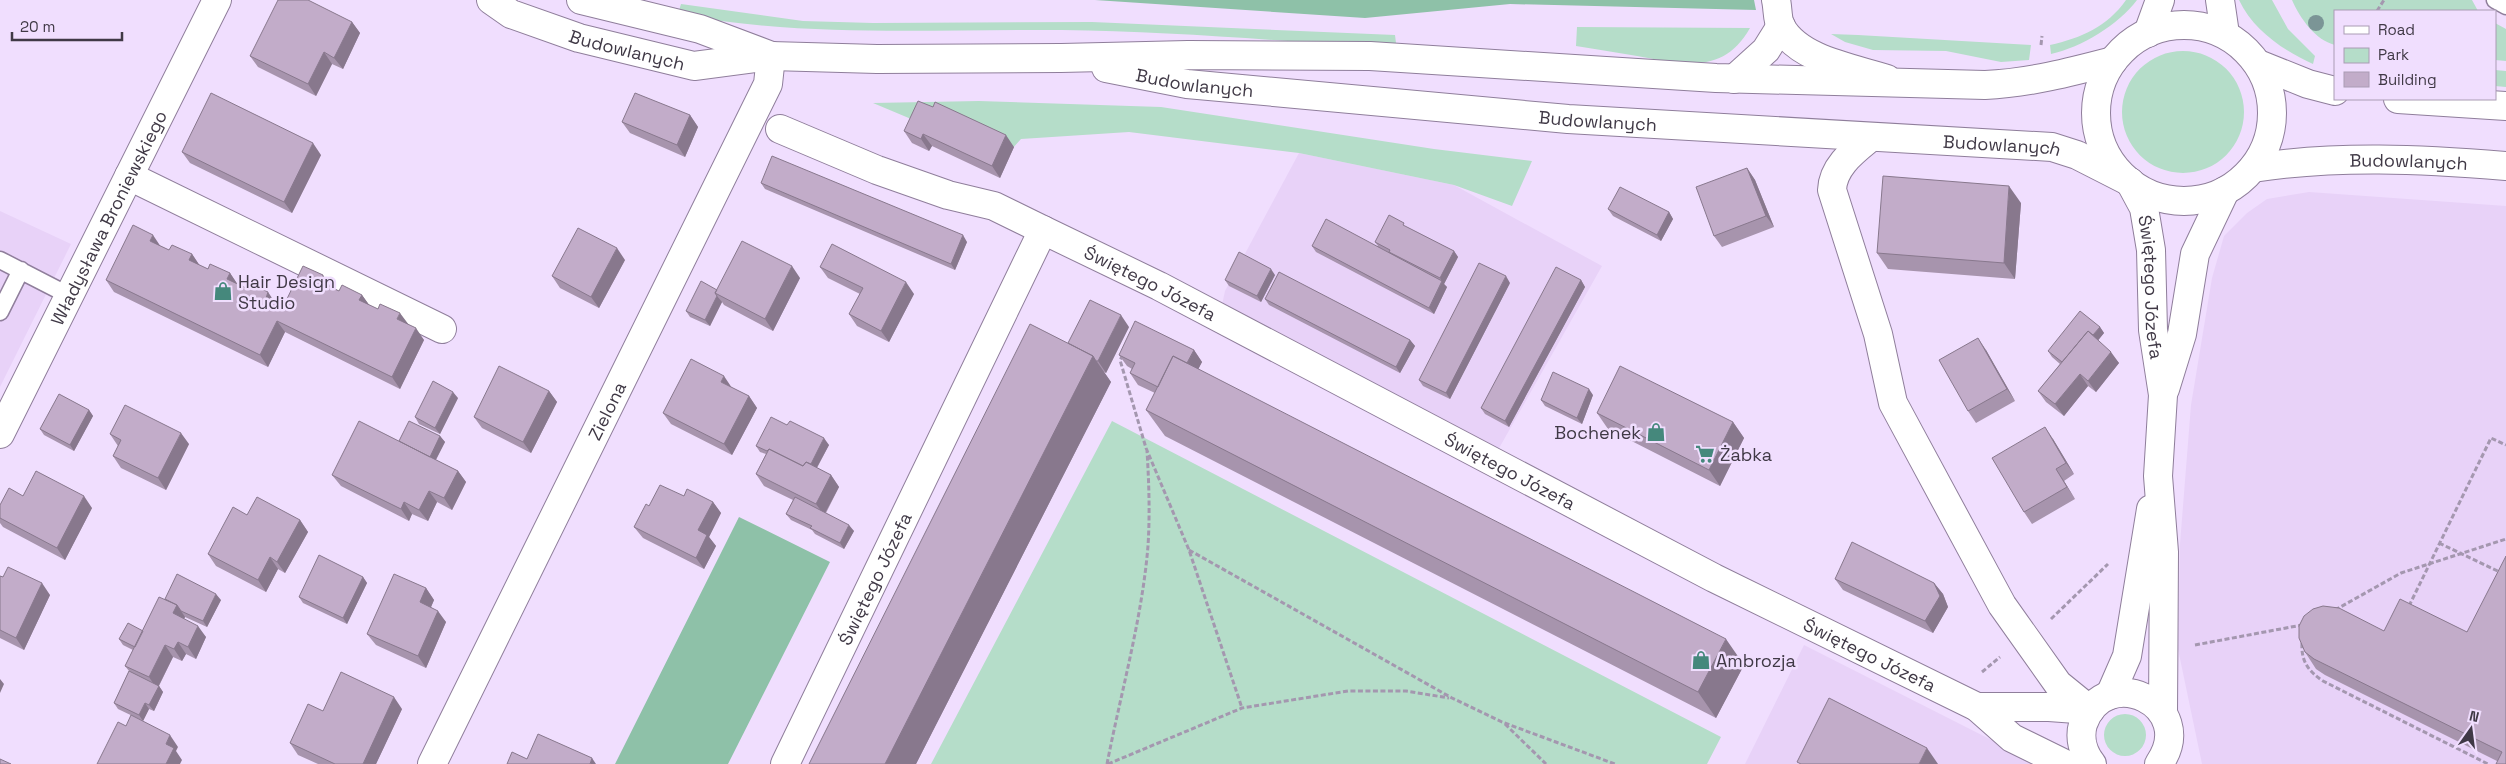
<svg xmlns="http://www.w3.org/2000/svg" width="2506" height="764" font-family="'Space Grotesk',sans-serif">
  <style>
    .built { fill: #e8d2f8 }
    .green { fill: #b5ddc9 }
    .forest { fill: #8ec1a8 }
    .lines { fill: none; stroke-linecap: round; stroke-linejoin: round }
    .service-casing { stroke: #8f7e9b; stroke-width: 19 }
    .minor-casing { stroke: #8f7e9b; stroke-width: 30 }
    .tertiary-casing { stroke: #8f7e9b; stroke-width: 30 }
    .path { stroke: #a497af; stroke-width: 3; stroke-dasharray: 5 2.5; stroke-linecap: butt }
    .service { stroke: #fff; stroke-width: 16 }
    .minor { stroke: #fff; stroke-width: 28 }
    .tertiary { stroke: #fff; stroke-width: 28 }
    .tree { fill: #7b9596 }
    .wall { fill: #a794ad }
    .shaded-wall { fill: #88788d }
    .building { fill: #c2acc9; stroke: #88788d }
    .labels { text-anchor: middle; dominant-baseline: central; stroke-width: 5; stroke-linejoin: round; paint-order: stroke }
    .street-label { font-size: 18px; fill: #403946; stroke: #f0defe }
    .poi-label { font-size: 18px; fill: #403946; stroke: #f0defe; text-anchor: start }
  </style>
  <rect width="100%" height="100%" fill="#f0defe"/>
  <path class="built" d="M1299,153L1454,185L1602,266L1498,450L1222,305L1225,291Z
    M2309,192L2506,206V764H2202L2178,649L2180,544L2191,405L2212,278L2224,236L2247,213L2267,199Z
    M0,211L71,244L0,387Z
    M1804,645L2039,764H1745Z"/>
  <path class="green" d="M2126,0H2137C2118,25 2082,47 2051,54L2050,45C2081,38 2107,27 2126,0Z
    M2239,0H2272L2288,29L2315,56L2313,64C2284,51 2253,30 2239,0Z
    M2292,0H2472L2478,11H2335V45C2315,40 2300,18 2292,0Z
    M681,4L803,21L873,23L1092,22L1395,35L1396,43L1356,46C1258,39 1160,31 1062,30C934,29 805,38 678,14Z
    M2495,23L2506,29V61L2495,60Z
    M1577,27L1750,28C1723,76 1681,64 1637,56C1617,53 1597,49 1576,46Z
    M1831,34L1858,35L2031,45L2029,60L2001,62L1946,51L1873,50L1845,42Z
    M2122 112a61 61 0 1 1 122 0a61 61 0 1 1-122 0Z
    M2495,70L2506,71V87L2495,86Z
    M979,101L1161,107L1434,149L1532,161L1512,206L1454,185L1299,153L1129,132L1021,139L1004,158L873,103Z
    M1112,421L1721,737L1707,764H931Z
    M2104 735a21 21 0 1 1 42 0a21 21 0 1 1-42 0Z"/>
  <path class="forest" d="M1095,0H1754L1756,10L1510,4L1365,18Z
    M739,517L830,562L728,764H615Z"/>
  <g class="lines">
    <g class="service-casing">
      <path id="service" d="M2495,0L2506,6
        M0,260L70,296
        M0,312L21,270"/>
    </g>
    <g class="minor-casing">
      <g id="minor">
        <path d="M1776,0C1778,8 1777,20 1781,27C1799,60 1853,68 1887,79"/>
        <path d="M1734,79L1766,50L1781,26"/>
        <path id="s1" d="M780,129L877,170L948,195L994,206L1043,230L1159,286L1714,578L1977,707L2012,738L2065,764"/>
        <path d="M1871,137C1854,151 1833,166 1832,190L1878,334L1893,403L2002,605L2058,684L2090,710"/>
        <path d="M129,176L442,329"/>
        <path id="s2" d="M2130,182L2144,208L2151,250L2153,330L2163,395L2158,476L2164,552L2163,713"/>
        <path d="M2165,389L2182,334L2195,254L2225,191"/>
        <path id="s3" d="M0,434L217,0"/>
        <path d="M2110,695L2127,656L2151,509"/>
        <path d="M1977,707H2049L2090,710"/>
        <path id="s4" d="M432,764L768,84L771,56"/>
        <path id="s5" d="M785,764L1043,230"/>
        <path d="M2092,764C2083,753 2079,738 2083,724C2105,660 2200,705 2159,764"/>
      </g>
    </g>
    <g class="tertiary-casing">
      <g id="tertiary">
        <path id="s6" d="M491,0L511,14L579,38L694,66L771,56L877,59L1061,58L1188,55L1370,56L1716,78L1985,85C2029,83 2071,72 2113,61"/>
        <path d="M581,0L700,29L769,55"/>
        <path d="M2220,0L2225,34"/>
        <circle cx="2184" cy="113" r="88"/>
        <path d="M2148,33L2160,0"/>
        <path d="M2258,64L2308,84L2335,91"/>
        <path id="s7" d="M1106,68L1187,84L1568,119L2052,147L2077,155L2130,182"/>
        <path d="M2398,99L2506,106"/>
        <path id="s8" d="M2253,168C2336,155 2422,159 2506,166"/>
      </g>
    </g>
    <path class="path" d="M2377,11L2384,0
      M2041,45L2042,36
      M1123,355L1120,360L1146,448L1189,550L1242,708
      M2439,543L2506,575
      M1189,550L1452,698L1502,722L1615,764
      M2409,606L2491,438L2506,445
      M2335,610L2401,573L2506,539
      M2051,619L2108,564
      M2302,643C2301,661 2308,671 2323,681L2488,764
      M2195,645L2302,625
      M1982,672L2000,657
      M1505,724L1546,764
      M1107,764C1121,692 1142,619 1148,546C1150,514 1149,483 1147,451
      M1108,764L1242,708L1348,691H1406L1449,698"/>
    <use href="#service" class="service"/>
    <use href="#minor" class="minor"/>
    <use href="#tertiary" class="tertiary"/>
  </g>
  <circle class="tree" cx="2316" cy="23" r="8"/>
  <path class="wall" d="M352,22L360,33L343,69L332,64L316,96L258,67L250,56Z
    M690,115L698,127L685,157L630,133L622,122Z
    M904,131L1014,147L1000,178L932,146L929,151L912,143Z
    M182,152L321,155L292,213L190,163Z
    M1747,168L1755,180L1774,227L1722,247L1714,236Z
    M761,183L967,242L955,270L765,189Z
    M2021,203L2015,279L1888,269L1877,253Z
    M1608,209L1669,212L1673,219L1661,241L1613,216Z
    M1408,228L1454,251L1458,257L1444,284L1447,287L1434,314L1316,252L1312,246H1378L1375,242Z
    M160,246L169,250L192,254L200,266L208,269L230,273L238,285L283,307L331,287L339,291L362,295L369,305L409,325L424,340L400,389L285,332L268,367L114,292L106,280Z
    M625,260L599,308L560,288L552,276Z
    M820,267L914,294L889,342L857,326L849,314L860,294L828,278Z
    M1275,275L1261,302L1229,286L1225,280Z
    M800,278L773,331L724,305L722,302L710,326L690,317L686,311L717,290Z
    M1581,280L1585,287L1509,427L1485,414L1481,408Z
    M1510,283L1450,399L1423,386L1419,380Z
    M1265,299L1410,340L1415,346L1400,373L1269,305Z
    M1129,327L1106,373L1104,372L1111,382L916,764H809L1068,343Z
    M2100,327L2104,333L2098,340L2119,363L2096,392L2088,386L2064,416L2046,402L2038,391L2060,364L2052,357L2048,351Z
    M1194,350L1202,362L1198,369L1744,665L1716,718L1165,436L1146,410L1155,393L1138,385L1130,373L1132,369L1127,366L1119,355Z
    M1986,350L2015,401L1976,423L1968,411Z
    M732,388L749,396L757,408L732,455L671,424L663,413Z
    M549,391L557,402L531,453L482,428L474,417Z
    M1593,395L1582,424L1545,406L1541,400Z
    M458,398L440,434L419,424L415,417Z
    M89,410L93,416L74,451L44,435L40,429Z
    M1597,413L1733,422L1744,438L1720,486L1608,429Z
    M787,425L829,445L817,468L831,475L839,487L826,513L854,531L844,549L815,534L812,530L791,520L786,514L793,500L764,486L756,474L766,454L760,452L756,446Z
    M110,434L189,444L166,490L121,468L113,456L118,446Z
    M440,436L445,442L436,460L458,471L466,482L452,510L437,502L428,521L412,514L409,521L341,486L332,475L399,441Z
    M2053,439L2074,474L2064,481L2075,499L2032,524L2024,512Z
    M23,496L92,508L65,560L3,527L0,523V505Z
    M684,496L713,502L721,513L709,537L716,546L704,569L643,538L634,527L649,506Z
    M247,515L300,520L308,532L285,573L278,569L266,592L216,566L208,554Z
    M0,576L50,595L24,650L0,638Z
    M363,577L367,583L347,624L303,603L299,597Z
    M1835,579L1934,583L1943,594L1948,607L1933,633L1843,590Z
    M426,588L434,600L431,607L446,622L426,668L376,645L367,634Z
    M165,599L221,600L207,627L185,617L184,619L206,637L196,659L186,654L182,661L173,657L159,686L163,692L154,711L149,709L143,721L118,709L114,703L129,671L125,666L133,650L123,645L119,639L143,631Z
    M2384,631L2467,632L2506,764L2497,761L2325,675L2316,669L2305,652Z
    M402,709L376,764H318L298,755L290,743L323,711Z"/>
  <path class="shaded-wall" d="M352,22L360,33L343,69L334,58Z
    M324,52L332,64L316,96L308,84Z
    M690,115L698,127L685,157L677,145Z
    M923,134L932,146L929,151L921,139Z
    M1006,135L1014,147L1000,178L992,166Z
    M313,143L321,155L292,213L284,202Z
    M1747,168L1755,180L1774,227L1766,216Z
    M2009,186L2021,203L2015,279L2004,263Z
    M1669,212L1673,219L1661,241L1657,235Z
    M153,235L161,247L150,241Z
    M963,235L967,242L955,270L951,264Z
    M617,248L625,260L599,308L591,297Z
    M1454,251L1458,257L1444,284L1447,287L1434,314L1429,308L1442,282L1440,278Z
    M192,254L200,266L189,260Z
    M792,266L800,278L773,331L765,319Z
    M1271,269L1275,275L1261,302L1257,296Z
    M230,273L238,285L227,279Z
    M323,275L331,287L320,282Z
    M1506,276L1510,283L1450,399L1446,393Z
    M1581,280L1585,287L1509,427L1505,421Z
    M906,282L914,294L889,342L881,331Z
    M268,292L276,304L266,298Z
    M362,295L370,306L359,300Z
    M717,296L722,302L710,326L705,320Z
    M400,313L409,325L397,319Z
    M1121,315L1129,327L1106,373L1098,361Z
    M277,321L285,332L268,367L260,355Z
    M2100,327L2104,333L2072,373L2068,367Z
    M416,328L424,340L400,389L392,377Z
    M1978,338L1986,350L2015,401L2007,389Z
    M1410,340L1415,346L1400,373L1396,367Z
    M1194,350L1202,362L1180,405L1172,394Z
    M2111,352L2119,363L2096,392L2088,381Z
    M1093,356L1111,382L916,764H885Z
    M2080,374L2088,386L2064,416L2055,404Z
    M724,376L732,388L721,382Z
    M1589,389L1593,395L1582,424L1577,418Z
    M549,391L557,402L531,453L523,442Z
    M453,392L458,398L440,434L435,428Z
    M749,396L757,408L732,455L724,444Z
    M89,410L93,416L74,451L70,445Z
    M1733,422L1744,438L1720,486L1709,470Z
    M2045,427L2053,439L2074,474L2066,463Z
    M181,433L189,444L166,490L158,478Z
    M440,436L445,442L434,463L430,457Z
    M824,438L829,445L811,478L807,472Z
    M2056,469L2064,481L2075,499L2067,487Z
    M458,471L466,482L452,510L444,498Z
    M831,475L839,487L824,515L816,504Z
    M429,491L437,502L428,521L419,510Z
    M84,496L92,508L65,560L57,548Z
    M404,502L412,514L409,521L401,509Z
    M713,502L721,513L709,537L716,546L704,569L696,558L698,530Z
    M300,520L308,532L285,573L277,562Z
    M849,525L854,531L844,549L840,543Z
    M270,557L278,569L266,592L258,580Z
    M363,577L367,583L347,624L343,618Z
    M42,583L50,595L24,650L16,638Z
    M1934,583L1943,594L1948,607L1933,633L1925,621Z
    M426,588L434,600L428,614L420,602Z
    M216,594L221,600L207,627L203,621Z
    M177,605L185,617L181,625L173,613Z
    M438,611L446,622L426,668L418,656Z
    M198,626L206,637L196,659L188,647Z
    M1726,639L1744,665L1716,718L1698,692Z
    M178,642L186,654L182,661L174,649Z
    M165,645L173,657L157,689L149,677Z
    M0,679L4,684L0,693Z
    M159,686L163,692L154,711L149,705Z
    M394,697L402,709L376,764H363Z
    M145,703L149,709L143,721L139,715Z
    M170,735L178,747L176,751L182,760L180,764H166V744Z
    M1927,748L1938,764H1919Z
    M592,758L596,764H590Z"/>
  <path class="building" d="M278,0H308L352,22L334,58L324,52L308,84L250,56Z
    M211,93L313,143L284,202L182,152Z
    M635,93L690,115L677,145L622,122Z
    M918,101L933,107L935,102L1006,135L992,166L923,134L921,139L904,131Z
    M772,156L963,235L951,264L761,183Z
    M1747,168L1766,216L1714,236L1696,187Z
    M1883,176L2009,186L2004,263L1877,253Z
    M1620,187L1669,212L1657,235L1608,209Z
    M1389,215L1404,223L1403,225L1454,251L1440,278L1389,252L1390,250L1375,242Z
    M1326,219L1442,281L1429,308L1312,246Z
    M133,225L153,235L150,241L169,250L172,245L192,254L189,260L208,269L210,264L230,273L227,279L246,288L249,283L268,292L266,298L283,307L303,266L323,275L320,282L339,291L342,285L362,295L359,300L378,309L380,304L400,313L397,319L416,328L392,377L277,321L260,355L106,280Z
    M578,228L617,248L591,297L552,276Z
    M742,241L792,266L765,319L715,293Z
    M832,244L906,282L881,331L849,314L863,288L820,267Z
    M1239,252L1271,269L1257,296L1225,280Z
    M1479,263L1506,276L1446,393L1419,380Z
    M1556,267L1581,280L1505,421L1481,408Z
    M1279,272L1410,340L1396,367L1265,299Z
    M701,281L717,290L715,293L717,296L705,320L686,311Z
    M1090,300L1121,315L1098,361H1096L1093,356L1068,343Z
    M2080,311L2100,327L2093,335L2088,331L2062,362L2048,351Z
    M1135,321L1194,350L1187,363L1173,356L1158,387L1130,373L1135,363L1119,355Z
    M1030,324L1093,356L885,764H809Z
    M2088,331L2111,352L2088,381L2080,374L2055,404L2038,391Z
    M1978,338L2007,389L1968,411L1939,360Z
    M1173,356L1726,639L1698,692L1146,410Z
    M691,359L724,376L721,382L749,396L724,444L663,413Z
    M499,366L549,391L523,442L474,417Z
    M1620,366L1733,422L1709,470L1597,413Z
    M1553,372L1589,389L1577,418L1541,400Z
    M433,381L453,392L435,428L415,417Z
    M59,394L89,410L70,445L40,429Z
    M125,405L181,433L158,478L113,456L121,440L110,434Z
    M771,417L787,425L790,421L824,438L811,464L806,462L803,466L769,449L767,451L756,446Z
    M359,421L458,471L444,498L429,491L419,510L404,502L401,509L332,475Z
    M409,421L440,436L430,457L399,441Z
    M2045,427L2066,463L2056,469L2067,487L2024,512L1992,458Z
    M769,449L803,466L806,462L831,475L816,504L756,474Z
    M36,471L84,496L57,548L0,518V505L9,488L23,496Z
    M660,485L684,496L687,489L713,502L698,530L707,535L696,558L634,527L646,504L649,506Z
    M257,497L300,520L277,562L270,557L258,580L208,554L233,507L247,515Z
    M795,497L849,525L840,543L810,528L812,526L786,514Z
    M1852,542L1934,583L1940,596L1925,621L1835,579Z
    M319,555L363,577L343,618L299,597Z
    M2506,556V764H2496L2502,752L2314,659L2305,652L2299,638V626L2304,616L2313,609L2323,606L2339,608L2384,631L2400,599L2467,632Z
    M8,567L42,583L16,638L0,630V576L3,577Z
    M177,574L216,594L203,621L181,611L177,605L165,599Z
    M394,574L426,588L420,602L438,611L418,656L367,634Z
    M159,597L177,605L173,613L198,626L188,647L178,642L174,649L165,645L149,677L125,666Z
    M128,623L143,631L135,647L119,639Z
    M129,671L159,686L149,705L145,703L139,715L114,703Z
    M341,672L394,697L363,764H335L290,743L308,704L323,711Z
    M1829,698L1927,748L1919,764H1801L1797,762Z
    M131,715L170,735L166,744L174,748L166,764H97L118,722L126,726Z
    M538,734L592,758L590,764H507L512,752L527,759Z
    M0,759L11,764H0Z"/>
  <defs>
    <g id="shop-bare" transform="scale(1.5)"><path d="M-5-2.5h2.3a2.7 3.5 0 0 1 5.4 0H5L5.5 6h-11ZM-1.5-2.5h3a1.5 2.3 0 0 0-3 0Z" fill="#45887c" stroke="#f0defe" stroke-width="2.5" paint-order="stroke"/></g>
    <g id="supermarket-bare" transform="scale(1.5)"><path d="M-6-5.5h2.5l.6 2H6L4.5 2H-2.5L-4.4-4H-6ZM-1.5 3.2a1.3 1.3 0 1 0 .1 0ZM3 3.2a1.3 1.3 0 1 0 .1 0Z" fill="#45887c" stroke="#f0defe" stroke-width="2.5" paint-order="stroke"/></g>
  </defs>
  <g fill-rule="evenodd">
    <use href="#shop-bare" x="223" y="291"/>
    <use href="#shop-bare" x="1656" y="432"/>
    <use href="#supermarket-bare" x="1705" y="454"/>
    <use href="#shop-bare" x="1701" y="660"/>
  </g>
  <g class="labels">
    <g class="street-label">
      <text stroke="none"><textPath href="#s6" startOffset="146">Budowlanych</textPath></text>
      <text stroke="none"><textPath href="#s7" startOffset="90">Budowlanych</textPath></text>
      <text stroke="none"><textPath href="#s7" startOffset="495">Budowlanych</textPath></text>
      <text stroke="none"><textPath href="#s7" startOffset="900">Budowlanych</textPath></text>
      <text stroke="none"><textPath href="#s8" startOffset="156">Budowlanych</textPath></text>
      <text stroke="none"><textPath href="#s3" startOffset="242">Władysława Broniewskiego</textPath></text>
      <text stroke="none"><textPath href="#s1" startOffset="402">Świętego Józefa</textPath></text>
      <text stroke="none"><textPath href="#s2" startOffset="109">Świętego Józefa</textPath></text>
      <text stroke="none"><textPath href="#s4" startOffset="394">Zielona</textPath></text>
      <text stroke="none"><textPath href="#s1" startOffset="808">Świętego Józefa</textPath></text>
      <text stroke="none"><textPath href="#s5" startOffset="206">Świętego Józefa</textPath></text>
      <text stroke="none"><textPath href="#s1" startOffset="1212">Świętego Józefa</textPath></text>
    </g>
    <g class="poi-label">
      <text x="238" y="281">Hair Design<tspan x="238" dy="21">Studio</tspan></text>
      <text x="1641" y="432" text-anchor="end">Bochenek</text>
      <text x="1720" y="454">Żabka</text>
      <text x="1716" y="660">Ambrozja</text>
    </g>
  </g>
  <rect x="2334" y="10" width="162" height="90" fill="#f0defe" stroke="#aa9cb4"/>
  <rect x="2344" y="26" width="25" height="8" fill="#ffffff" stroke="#aa9cb4"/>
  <text x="2378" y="35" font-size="15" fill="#403946">Road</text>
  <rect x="2344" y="48" width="25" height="15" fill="#b5ddc9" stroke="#aa9cb4"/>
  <text x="2378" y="60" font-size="15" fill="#403946">Park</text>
  <rect x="2344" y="72" width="25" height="15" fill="#c2acc9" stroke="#aa9cb4"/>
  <text x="2378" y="85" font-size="15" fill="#403946">Building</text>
  <g transform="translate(2471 729) rotate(14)" stroke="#f0defe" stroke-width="4" paint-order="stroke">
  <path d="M0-4L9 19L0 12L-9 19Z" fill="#403946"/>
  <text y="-8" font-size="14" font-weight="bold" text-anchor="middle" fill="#403946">N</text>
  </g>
  <path d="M12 32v8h110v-8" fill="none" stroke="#403946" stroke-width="2.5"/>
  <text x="20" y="32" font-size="15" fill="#403946" stroke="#f0defe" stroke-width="4" paint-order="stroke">20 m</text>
</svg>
